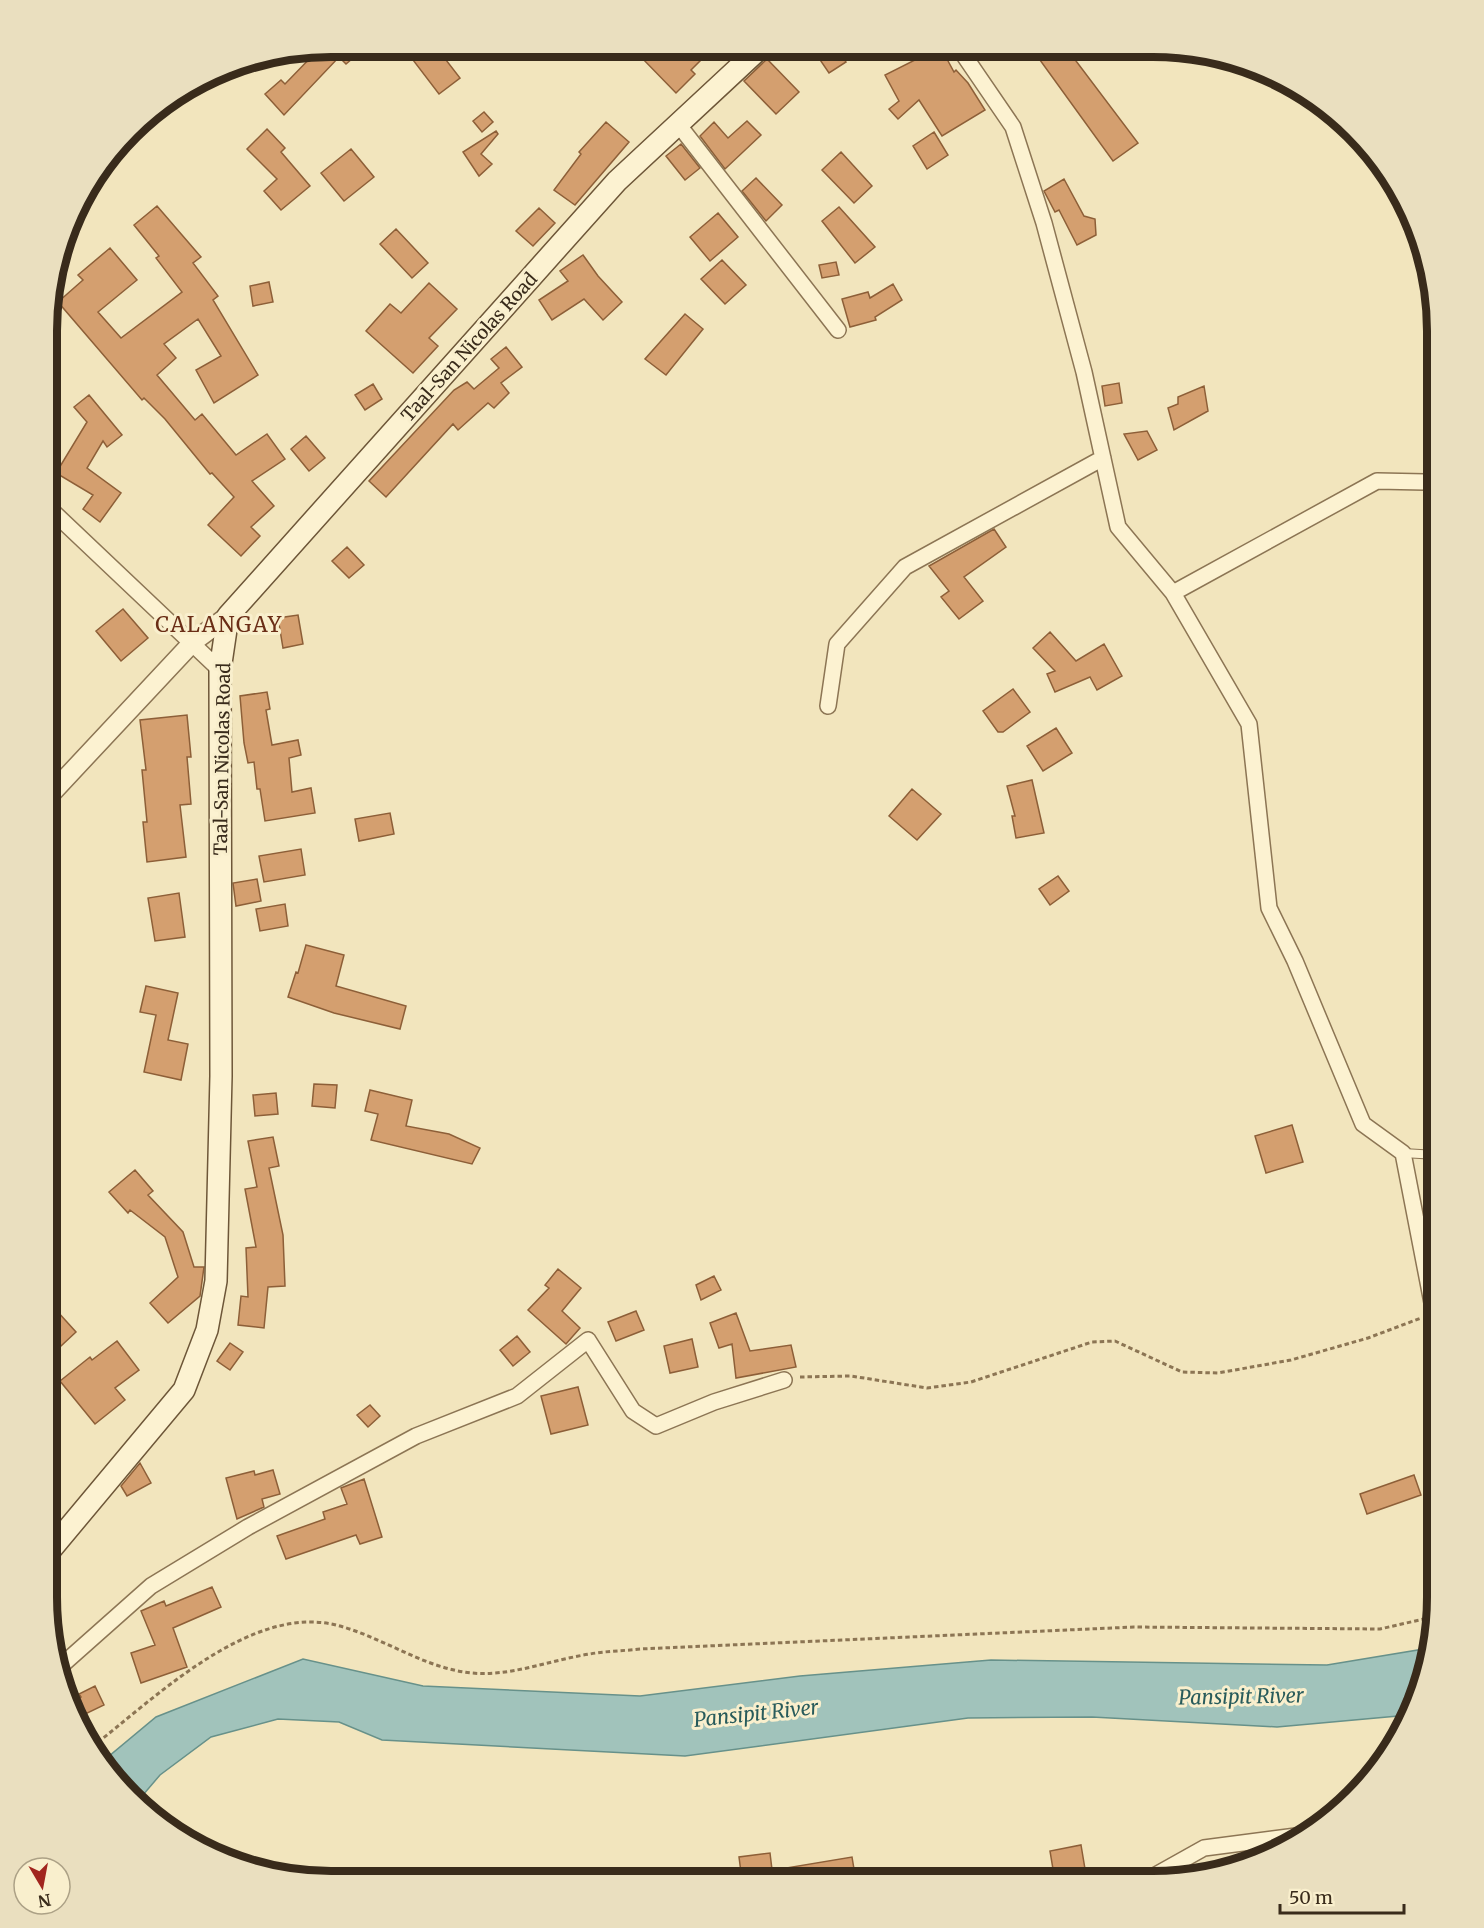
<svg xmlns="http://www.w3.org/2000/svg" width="1484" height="1928" font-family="Merriweather,serif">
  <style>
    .water { fill: #a1c3bb; stroke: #67918a; stroke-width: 1.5 }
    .building { fill: #d49f6f; stroke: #8d5f38; stroke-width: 1.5 }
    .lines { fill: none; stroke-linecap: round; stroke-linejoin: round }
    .service-casing { stroke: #8c7554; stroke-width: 10 }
    .minor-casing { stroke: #8c7554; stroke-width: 18 }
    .tertiary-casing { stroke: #8c7554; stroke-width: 21 }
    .secondary-casing { stroke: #6d5638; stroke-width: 24 }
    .path { stroke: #8c7554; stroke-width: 3; stroke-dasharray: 4.5 3; stroke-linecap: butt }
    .service { stroke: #fcf2d1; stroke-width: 8 }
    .minor { stroke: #fcf2d1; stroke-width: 15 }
    .tertiary { stroke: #fcf2d1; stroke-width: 18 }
    .secondary { stroke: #fcf2d1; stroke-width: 21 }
    .labels { text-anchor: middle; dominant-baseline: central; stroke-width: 6; stroke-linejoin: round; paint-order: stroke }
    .street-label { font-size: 18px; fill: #392b1b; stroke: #f9efcd }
    .water-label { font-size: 20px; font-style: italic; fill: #285b5b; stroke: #f9efcd }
    .quarter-label { font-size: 21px; letter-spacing: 1.5px; fill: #6a2d16; stroke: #f9efcd }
    .rim { fill: none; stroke: #392b1b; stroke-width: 8 }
  </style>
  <rect width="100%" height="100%" fill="#f2e5bd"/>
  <path class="water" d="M1430,1648L1422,1689L1409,1715L1277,1727L1092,1717L968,1718L685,1756L382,1740L339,1722L278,1719L211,1737L160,1775L137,1802L117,1785L102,1762L156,1717L303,1659L423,1686L640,1696L800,1676L991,1660L1327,1665Z"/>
  <path class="building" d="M331,46L366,47L346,64L339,57L284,115L265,94L281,80L285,84L319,49Z
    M430,47H436L460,78L439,94L413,60Z
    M645,47L681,48H713L691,70L695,74L676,93L639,55Z
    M812,48H836L846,62L829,73Z
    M906,48H941L954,72L956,70L968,83L985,110L942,136L919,100L898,119L889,109L899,101L885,75L915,60Z
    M1032,49H1067L1138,143L1113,161Z
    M767,59L799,92L776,114L744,81Z
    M484,112L493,122L482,132L473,121Z
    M747,121L761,135L725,169L700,136L714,122L728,138Z
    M606,122L629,142L575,205L554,190L581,154L579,152Z
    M267,129L285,148L281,152L310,186L281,210L264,191L277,179L247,149Z
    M496,131L498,134L481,154L492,164L479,176L463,152Z
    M934,132L948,155L927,169L913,146Z
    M681,144L700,168L685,180L666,156Z
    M351,149L374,177L344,201L321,173Z
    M841,152L872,186L854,203L822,170Z
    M756,178L782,205L766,221L742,191Z
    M1064,179L1084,216L1095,219L1096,235L1077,245L1059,210L1055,212L1044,191Z
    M157,206L201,257L193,263L218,296L213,300L258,375L214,403L196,370L221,356L198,319L164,344L176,358L157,375L195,420L202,414L236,455L267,434L285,459L252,481L274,506L251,527L260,536L241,556L208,525L234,497L212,473L210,474L165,419L144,398L142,400L58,302L83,280L78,275L110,248L137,280L98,312L121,338L182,292L156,258L159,256L134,225Z
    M839,207L875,247L855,263L822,221Z
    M539,208L555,223L533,246L516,231Z
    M718,213L738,237L710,261L690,237Z
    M396,229L428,263L412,278L380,244Z
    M583,255L598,276L622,302L603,320L584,299L552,320L539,300L568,281L560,271Z
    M722,260L746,285L725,304L701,279Z
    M836,262L839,275L822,278L819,265Z
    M269,282L273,302L253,306L250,286Z
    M429,283L457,309L429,338L438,346L413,373L366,331L390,304L401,313Z
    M893,284L902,300L875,317L876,320L850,327L842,299L868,292L870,298Z
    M685,314L703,329L666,375L645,359Z
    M506,347L522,367L501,383L509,393L494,408L488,403L458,430L453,424L386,497L369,481L454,390L467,382L474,389L499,368L491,359Z
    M1119,383L1122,403L1105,406L1102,386Z
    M373,384L382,399L365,410L355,395Z
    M1204,386L1208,411L1174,430L1168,408L1178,404V397Z
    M89,395L122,435L107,447L103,441L87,468L121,493L100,522L83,509L93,495L56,473L87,422L74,407Z
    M1147,431L1157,450L1138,460L1124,434Z
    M306,436L325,458L309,471L291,449Z
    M994,529L1006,547L964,577L983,601L959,619L941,597L949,591L929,566Z
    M347,547L364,565L349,578L332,561Z
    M123,609L148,638L121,661L96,631Z
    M298,615L303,644L283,648L278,618Z
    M1050,632L1076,661L1104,644L1122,676L1097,690L1090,677L1055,692L1047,674L1055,671L1033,648Z
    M1013,689L1030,712L1003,732H998L983,711Z
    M267,692L270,709L266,710L272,745L298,740L301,755L289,758L292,792L311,788L315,813L265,821L260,789H257L254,762L248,763L244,743L240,696Z
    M187,715L191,757H187L191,804L180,805L186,857L147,862L143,822H147L142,770H146L140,720Z
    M1056,728L1072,753L1043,771L1027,746Z
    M1032,780L1044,833L1016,838L1012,816H1015L1007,786Z
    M912,789L941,814L917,840L889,816Z
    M390,813L394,834L359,841L355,819Z
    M301,849L305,875L264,882L259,856Z
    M1058,876L1069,891L1050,905L1039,889Z
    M257,879L261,901L236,906L233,883Z
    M179,893L185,937L155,941L148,898Z
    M285,904L288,926L260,931L256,909Z
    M306,945L344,955L336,986L406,1006L400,1029L334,1013L288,997L296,972L298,973Z
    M146,986L178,993L168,1040L188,1044L181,1080L144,1072L156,1015L140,1012Z
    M314,1084L337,1085L335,1108L312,1106Z
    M370,1090L412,1100L406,1126L449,1134L480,1148L472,1164L371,1140L378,1114L365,1111Z
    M276,1093L278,1114L255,1116L253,1095Z
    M1292,1125L1303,1162L1266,1173L1255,1136Z
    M273,1137L279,1166L269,1168L283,1235L285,1286L268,1287L264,1328L238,1325L241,1296L248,1297L246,1248L256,1247L245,1189L257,1187L248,1141Z
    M135,1170L153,1191L148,1195L183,1232L194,1267H204L200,1296L168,1323L150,1303L178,1277L165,1237L130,1210L128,1213L109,1192Z
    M558,1269L581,1288L562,1311L580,1328L566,1344L528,1310L549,1288L545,1285Z
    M714,1276L721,1290L701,1300L696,1285Z
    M47,1300L76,1332L47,1359Z
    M636,1311L644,1330L616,1341L608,1322Z
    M736,1313L750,1351L791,1345L796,1367L736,1378L732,1344L719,1348L710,1323Z
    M517,1336L530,1352L513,1366L500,1350Z
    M692,1339L698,1367L670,1373L664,1346Z
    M117,1341L139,1370L115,1388L125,1400L95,1424L60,1381L90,1357L92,1360Z
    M230,1343L243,1352L230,1370L217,1361Z
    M578,1387L588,1425L551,1434L541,1396Z
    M370,1405L380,1416L368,1427L357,1415Z
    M140,1463L151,1483L127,1496L121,1486Z
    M273,1470L280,1494L262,1499L264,1507L237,1519L226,1478L254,1471L255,1475Z
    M1414,1475L1421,1495L1367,1514L1360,1494Z
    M364,1479L382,1537L360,1544L356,1535L286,1559L277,1536L325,1519L323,1512L347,1504L341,1488Z
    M212,1587L221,1607L173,1628L187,1667L141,1683L131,1653L155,1645L141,1611L164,1601L166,1606Z
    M95,1686L104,1705L75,1719L71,1702L81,1697L79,1694Z
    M1081,1845L1085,1869L1054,1875L1050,1851Z
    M770,1853L773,1878L742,1880L739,1857Z
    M852,1857L856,1881L783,1880L780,1869Z"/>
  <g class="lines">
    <g class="service-casing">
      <path id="service" d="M1403,1153L1437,1155"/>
    </g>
    <g class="minor-casing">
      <path id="minor" d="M959,48L1013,127L1044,223L1084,372L1118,527L1173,593L1249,724L1269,908L1295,961L1363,1124L1403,1153L1434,1313L1437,1318
        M678,124L838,330
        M49,508L220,670
        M1173,593L1377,481L1425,482L1437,486
        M828,706L837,644L905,567L1103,458
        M62,1665L151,1586L248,1527L416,1436L517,1396L588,1340L633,1411L656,1426L714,1402L784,1380
        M1145,1881L1204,1848L1304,1835"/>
    </g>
    <g class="tertiary-casing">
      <path id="tertiary" d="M48,797L193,642L228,616"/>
    </g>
    <g class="secondary-casing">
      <path id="secondary" d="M47,1554L184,1390L207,1330L216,1281L221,1076L220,670L228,616L617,181L760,48"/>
    </g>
    <path class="path" d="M800,1377L851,1376L927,1388L971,1382L1092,1342L1115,1341L1182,1372L1218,1373L1291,1360L1368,1338L1421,1318
      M92,1747C155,1698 250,1604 336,1625C380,1636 419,1665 464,1672C506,1679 549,1660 590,1654C606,1651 623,1651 640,1649L1134,1627L1380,1629L1437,1616"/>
    <use href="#service" class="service"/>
    <use href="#minor" class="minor"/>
    <use href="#tertiary" class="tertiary"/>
    <use href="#secondary" class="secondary"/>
  </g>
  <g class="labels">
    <g class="street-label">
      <text transform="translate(469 347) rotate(-48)">Taal-San Nicolas Road</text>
      <text transform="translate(222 759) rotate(-89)">Taal-San Nicolas Road</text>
    </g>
    <g class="water-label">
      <text transform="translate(1241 1696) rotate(-1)">Pansipit River</text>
      <text transform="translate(756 1713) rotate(-6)">Pansipit River</text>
    </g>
    <g class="quarter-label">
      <text x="219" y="624">CALANGAY</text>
    </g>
  </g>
  <path d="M0 0H1484V1928H0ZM331 57H1153A274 274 0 0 1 1427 331V1597A274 274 0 0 1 1153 1871H331A274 274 0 0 1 57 1597V331A274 274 0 0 1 331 57Z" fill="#eadfbf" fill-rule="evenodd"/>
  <path class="rim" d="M331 57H1153A274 274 0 0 1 1427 331V1597A274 274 0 0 1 1153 1871H331A274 274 0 0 1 57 1597V331A274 274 0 0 1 331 57Z"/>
  <g transform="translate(42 1886) rotate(170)"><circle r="28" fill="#f9efcd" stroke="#aca186" stroke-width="1.5"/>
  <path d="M0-4.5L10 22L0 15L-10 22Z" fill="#a1251e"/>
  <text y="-9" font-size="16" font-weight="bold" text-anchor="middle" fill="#392b1b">N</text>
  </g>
  <path d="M1280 1904v9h124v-9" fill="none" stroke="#392b1b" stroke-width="3"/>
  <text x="1289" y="1904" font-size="18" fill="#392b1b" stroke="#f9efcd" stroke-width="4.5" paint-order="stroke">50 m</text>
</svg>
